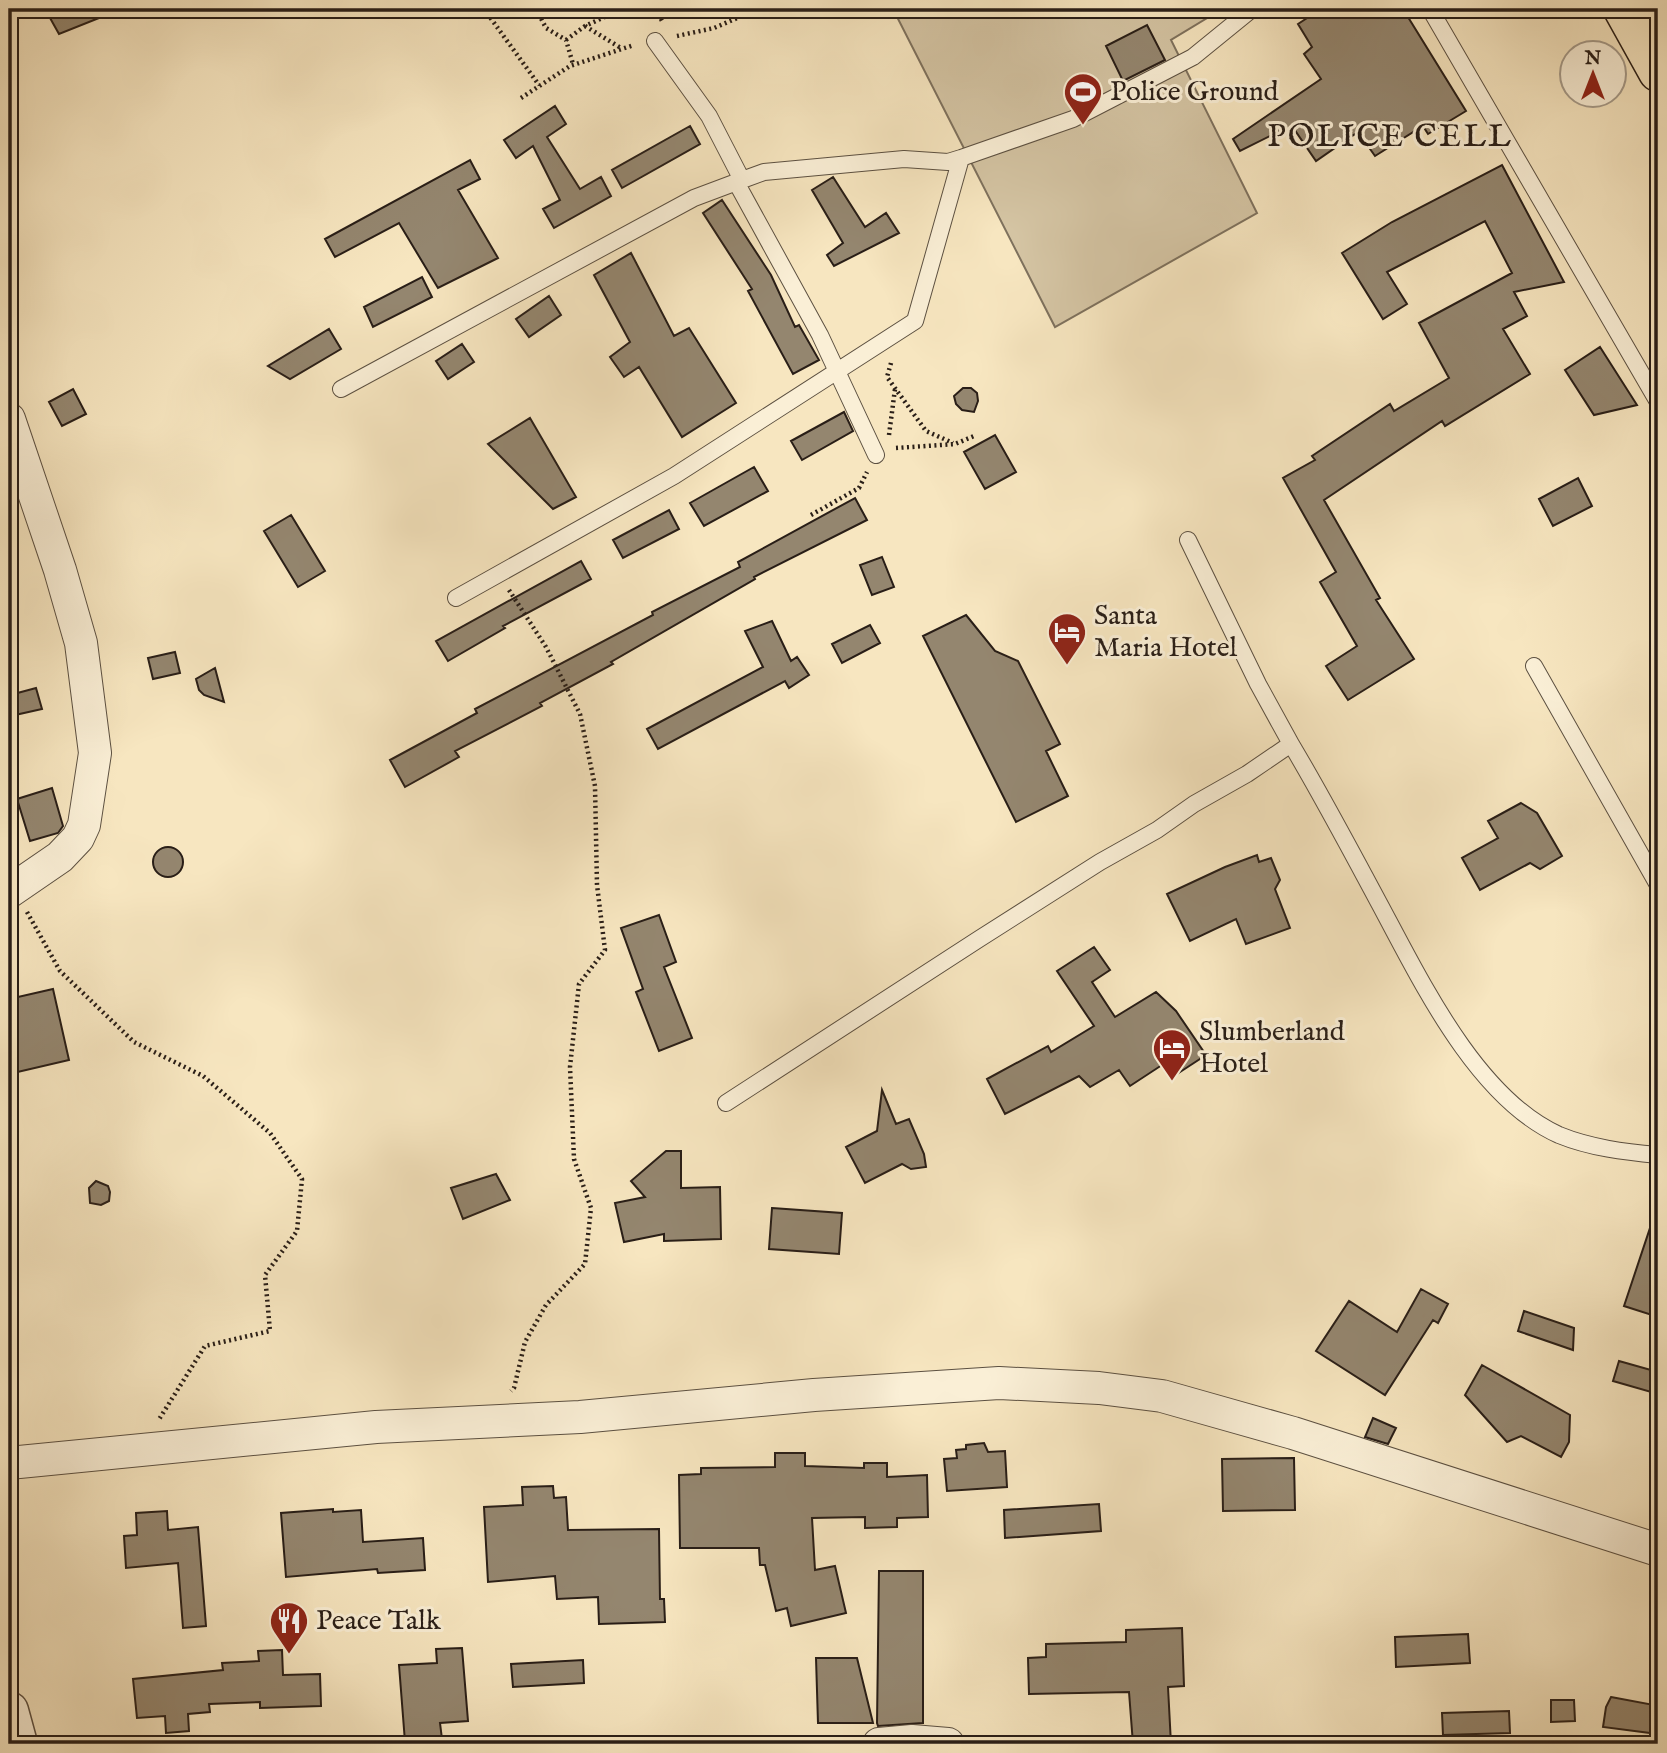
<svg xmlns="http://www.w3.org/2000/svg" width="1667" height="1753" font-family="'IM FELL English',serif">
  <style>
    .pitch { fill: #d4c4a3; stroke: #7e715d; stroke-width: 2 }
    .building { fill: #94866f; stroke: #291e17; stroke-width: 2 }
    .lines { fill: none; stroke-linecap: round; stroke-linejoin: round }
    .service-casing { stroke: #5c5041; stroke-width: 18 }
    .minor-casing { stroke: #5c5041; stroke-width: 34 }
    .tertiary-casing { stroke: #5c5041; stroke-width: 41 }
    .primary-casing { stroke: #291e17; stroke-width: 41 }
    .path { stroke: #291e17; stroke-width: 4.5; stroke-dasharray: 2 3.5; stroke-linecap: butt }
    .service { stroke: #faefd6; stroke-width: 16 }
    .minor { stroke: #faefd6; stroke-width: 32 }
    .tertiary { stroke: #faefd6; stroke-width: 38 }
    .primary { stroke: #f7e6c0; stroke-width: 38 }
    .labels { text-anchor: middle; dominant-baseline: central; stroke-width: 6; stroke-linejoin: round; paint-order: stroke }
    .poi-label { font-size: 28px; fill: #291e17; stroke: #faefd6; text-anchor: start }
    .quarter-label { font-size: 32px; letter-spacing: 2px; fill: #291e17; stroke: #faefd6 }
  </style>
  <rect width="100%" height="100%" fill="#f7e6c0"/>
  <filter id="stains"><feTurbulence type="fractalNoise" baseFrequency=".00286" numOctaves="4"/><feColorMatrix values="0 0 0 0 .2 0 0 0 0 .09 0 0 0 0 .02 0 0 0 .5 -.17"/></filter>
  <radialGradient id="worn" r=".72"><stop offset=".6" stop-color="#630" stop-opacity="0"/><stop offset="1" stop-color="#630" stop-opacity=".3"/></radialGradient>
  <path class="pitch" d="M893,9H1222L1171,40L1257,213L1055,327Z"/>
  <path class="building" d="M45,9H119V10L59,34Z
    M1321,9H1403L1466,111L1428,134L1423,126L1375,156L1358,132L1316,161L1294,129L1287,134L1284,129L1240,151L1233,139L1321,79L1304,54L1312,47L1298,24Z
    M1147,25L1165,60L1123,81L1106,46Z
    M555,106L566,124L547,137L580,189L601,177L611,196L554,228L543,209L560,200L533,146L516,158L504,140Z
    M690,126L700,144L622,188L612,170Z
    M470,160L480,179L458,190L498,258L438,288L399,223L335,257L325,239Z
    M1502,165L1564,282L1514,292L1527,316L1503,329L1530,374L1445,426L1442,421L1324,500L1380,598L1376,600L1414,659L1348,700L1326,666L1357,646L1320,582L1336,572L1283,478L1315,460L1312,456L1390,404L1394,411L1449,378L1419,323L1512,273L1485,221L1387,272L1407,304L1383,319L1342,253L1392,222Z
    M833,177L865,227L886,213L899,233L834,266L827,255L843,243L812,190Z
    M722,200L771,275L795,327L799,325L819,360L793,374L748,291L752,289L703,213Z
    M631,253L674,336L689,328L736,403L682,437L639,367L624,377L610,357L630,342L594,275Z
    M422,277L432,297L373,327L364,307Z
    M549,296L561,315L529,337L516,319Z
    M329,329L341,349L290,379L268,366Z
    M462,344L474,362L448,379L436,361Z
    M1600,347L1637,405L1594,415L1565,370Z
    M963,388H971L977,393L978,401L974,412L962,410L956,404L954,396Z
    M73,389L86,414L62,426L49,402Z
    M844,412L853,431L802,460L791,441Z
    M530,418L576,497L553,509L488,444Z
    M995,435L1016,472L985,489L964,452Z
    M754,467L768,491L704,526L690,503Z
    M1578,478L1592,506L1553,526L1539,499Z
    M855,498L867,520L754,577L755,579L611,662L613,664L540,703L542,706L455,751L459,757L405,787L390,760L477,713L475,709L653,615L652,612L740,567L738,562Z
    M669,510L679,529L623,558L613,540Z
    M291,515L325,571L298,587L264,531Z
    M882,557L894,587L872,595L860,565Z
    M581,561L591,579L503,626L505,628L448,661L436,641Z
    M966,615L995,651L1018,661L1060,744L1046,751L1068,796L1016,822L923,636Z
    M772,621L791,661L797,657L809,675L789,688L785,681L658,749L647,729L763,667L745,631Z
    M870,625L880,643L842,663L832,644Z
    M175,652L180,673L153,679L148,658Z
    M215,668L224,702L204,695L199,690L196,679Z
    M36,688L42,709L15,715L10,695Z
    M52,788L63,826L58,833L30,841L17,799Z
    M1521,803L1537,813L1562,856L1540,869L1530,863L1480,890L1462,858L1498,838L1488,821Z
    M153 862a15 15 0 1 1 30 0a15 15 0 1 1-30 0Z
    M1257,855L1259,862L1271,858L1280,880L1275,889L1290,928L1246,944L1236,919L1190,941L1167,894L1225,867Z
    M659,915L676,962L664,967L692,1038L659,1051L636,992L643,989L621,928Z
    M1094,947L1110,970L1092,982L1115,1017L1156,992L1176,1011L1206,1055L1174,1076L1165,1063L1130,1086L1119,1070L1090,1087L1079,1076L1005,1114L987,1079L1048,1046L1051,1052L1094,1026L1057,971Z
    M53,989L69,1060L9,1074V999Z
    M882,1090L896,1124L909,1119L924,1154L926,1167L911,1169L902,1164L865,1183L846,1147L877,1131Z
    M666,1151H681V1188L720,1187L721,1239L664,1241V1234L624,1242L615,1203L645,1197L631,1181Z
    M496,1174L510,1200L463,1219L451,1188Z
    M96,1181L108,1186L110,1192L109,1201L101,1205L90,1203L89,1188Z
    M772,1208L842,1213L839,1254L769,1249Z
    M1654,1216L1658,1217V1317L1624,1306Z
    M1421,1289L1448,1304L1438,1323L1433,1320L1385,1395L1316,1351L1349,1301L1397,1332Z
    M1524,1311L1574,1328L1573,1350L1518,1331Z
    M1619,1361L1658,1372V1394L1613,1381Z
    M1482,1365L1570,1415L1569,1442L1561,1457L1521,1436L1507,1442L1465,1395Z
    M1373,1418L1396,1428L1388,1444L1365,1437Z
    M984,1443L988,1452L1005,1451L1007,1487L947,1491L944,1459L957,1458L956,1450L966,1449V1445Z
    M775,1453H805V1466L864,1468V1463H887V1477L927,1475L928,1517L897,1518V1527L865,1528V1517L812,1518L815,1570L835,1566L846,1613L791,1626L787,1608L776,1611L765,1565H760L759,1548H680L679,1475L701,1474V1468L775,1467Z
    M1294,1458L1295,1510L1223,1511L1222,1459Z
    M553,1486L554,1498L566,1497L568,1530L659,1529L660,1599H664L665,1622L599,1624L598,1597L557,1599L555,1576L488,1582L484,1507L523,1505L522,1487Z
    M1099,1504L1101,1531L1005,1538L1004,1510Z
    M333,1509V1512L361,1510L363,1542L423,1538L425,1570L378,1573L377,1569L286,1577L281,1513Z
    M167,1511L168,1530L198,1527L206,1626L183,1628L178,1563L126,1568L124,1536L137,1535L136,1513Z
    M879,1571H923V1723L878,1726L877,1723Z
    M1182,1628L1184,1686L1168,1687L1171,1744H1133L1129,1692L1029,1694L1028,1658L1046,1657V1644L1126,1642V1630Z
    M1468,1634L1470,1663L1396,1667L1395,1637Z
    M462,1648L468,1721L440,1723L442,1739L405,1742L399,1665L437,1663L436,1649Z
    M282,1650L283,1675L320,1674L321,1706L260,1708V1702L209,1704L210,1712L188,1714L189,1731L166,1733L165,1716L137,1718L133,1679L223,1670L222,1663L259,1661L258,1651Z
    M816,1658H857L873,1723H818Z
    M583,1660L584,1683L513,1687L511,1664Z
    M1611,1697L1654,1705L1658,1734L1603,1727L1606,1707Z
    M1551,1700H1574L1575,1721L1551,1722Z
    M1509,1711L1510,1733L1443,1735L1442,1713Z"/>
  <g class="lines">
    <g class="service-casing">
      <path id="service" d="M1430,9L1658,402
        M655,41L709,116L742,180
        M736,182L820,335L876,455
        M341,389L694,198L742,180L764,172L904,159L948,162L961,158L1073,119L1193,57L1252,9
        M1188,540L1258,684L1291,744
        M456,598L674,476L915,321L961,158
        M1534,666L1658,885
        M726,1103L979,939L1100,862L1157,830L1194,804L1247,774L1291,744C1322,796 1350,849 1379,903C1420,979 1476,1098 1559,1135C1591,1148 1625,1152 1658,1155"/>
    </g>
    <g class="minor-casing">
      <path id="minor" d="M9,419L60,570L81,643L95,753L84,825L78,838L60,857L9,892
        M9,1463L376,1427L580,1417L814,1395L999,1383L1099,1388L1162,1396L1293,1433L1658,1550
        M879,1744L912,1741L948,1744"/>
    </g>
    <g class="tertiary-casing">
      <path id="tertiary" d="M9,1711L18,1744"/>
    </g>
    <g class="primary-casing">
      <path id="primary" d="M1623,9L1658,72"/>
    </g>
    <path class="path" d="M484,9L539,85
      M536,9L546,28L566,40L573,64
      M656,9L662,21
      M585,26L621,48
      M677,36L714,28L756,10
      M566,40L585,26L609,15L615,9
      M521,98L570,66L634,45
      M891,363L887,377L926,431L953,443
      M889,435L895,389
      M896,448L955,444L974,436
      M811,515L859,488L867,472
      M509,590L546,647L580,714L595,786L597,885L605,950L579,984L570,1067L574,1159L591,1208L585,1264L546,1305L525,1342L514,1388L511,1391
      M27,912L60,971L134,1042L203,1076L270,1133L302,1179L297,1231L265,1275L270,1331L205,1346L158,1421"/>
    <use href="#service" class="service"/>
    <use href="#minor" class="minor"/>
    <use href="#tertiary" class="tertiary"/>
    <use href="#primary" class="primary"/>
  </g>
  <defs>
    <g id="stadium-pin" transform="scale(2.0125)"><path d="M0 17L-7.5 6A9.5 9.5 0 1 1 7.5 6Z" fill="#8f2418" stroke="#faefd6"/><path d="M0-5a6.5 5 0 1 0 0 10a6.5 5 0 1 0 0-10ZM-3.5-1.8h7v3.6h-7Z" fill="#fff"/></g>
    <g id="hotel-pin" transform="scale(2.0125)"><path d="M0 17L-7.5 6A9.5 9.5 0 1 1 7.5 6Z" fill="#8f2418" stroke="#faefd6"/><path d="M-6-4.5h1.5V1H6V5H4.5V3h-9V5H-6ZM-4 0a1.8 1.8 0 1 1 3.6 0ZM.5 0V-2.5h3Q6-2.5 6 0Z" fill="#fff"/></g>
    <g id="restaurant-pin" transform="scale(2.0125)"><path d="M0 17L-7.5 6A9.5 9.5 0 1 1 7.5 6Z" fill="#8f2418" stroke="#faefd6"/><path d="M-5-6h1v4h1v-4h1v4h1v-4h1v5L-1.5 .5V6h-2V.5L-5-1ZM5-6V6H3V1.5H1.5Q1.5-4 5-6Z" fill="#fff"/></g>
  </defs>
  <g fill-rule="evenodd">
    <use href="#stadium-pin" x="1083" y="92"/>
    <use href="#hotel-pin" x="1067" y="632"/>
    <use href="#hotel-pin" x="1172" y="1048"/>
    <use href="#restaurant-pin" x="289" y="1621"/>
  </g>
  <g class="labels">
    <g class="poi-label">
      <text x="1110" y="92">Police Ground</text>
      <text x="1094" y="616">Santa<tspan x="1094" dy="32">Maria Hotel</tspan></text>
      <text x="1199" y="1032">Slumberland<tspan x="1199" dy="32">Hotel</tspan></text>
      <text x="316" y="1621">Peace Talk</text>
    </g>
    <g class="quarter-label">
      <text x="1390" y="137">POLICE CELL</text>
    </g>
  </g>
  <rect width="1667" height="1753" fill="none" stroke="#f7e6c0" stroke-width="35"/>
  <rect x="10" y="10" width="1646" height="1732" fill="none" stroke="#291e17" stroke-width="3.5"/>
  <rect x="18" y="18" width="1632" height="1718" fill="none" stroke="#291e17" stroke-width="2"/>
  <g transform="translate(1593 74)"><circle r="33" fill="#faefd6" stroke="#a69b8a" stroke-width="2"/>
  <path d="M0-5L12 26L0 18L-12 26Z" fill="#8f2418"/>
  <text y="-10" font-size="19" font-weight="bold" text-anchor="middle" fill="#291e17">N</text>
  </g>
  <rect width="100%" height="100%" filter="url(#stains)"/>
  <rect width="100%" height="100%" fill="url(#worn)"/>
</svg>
